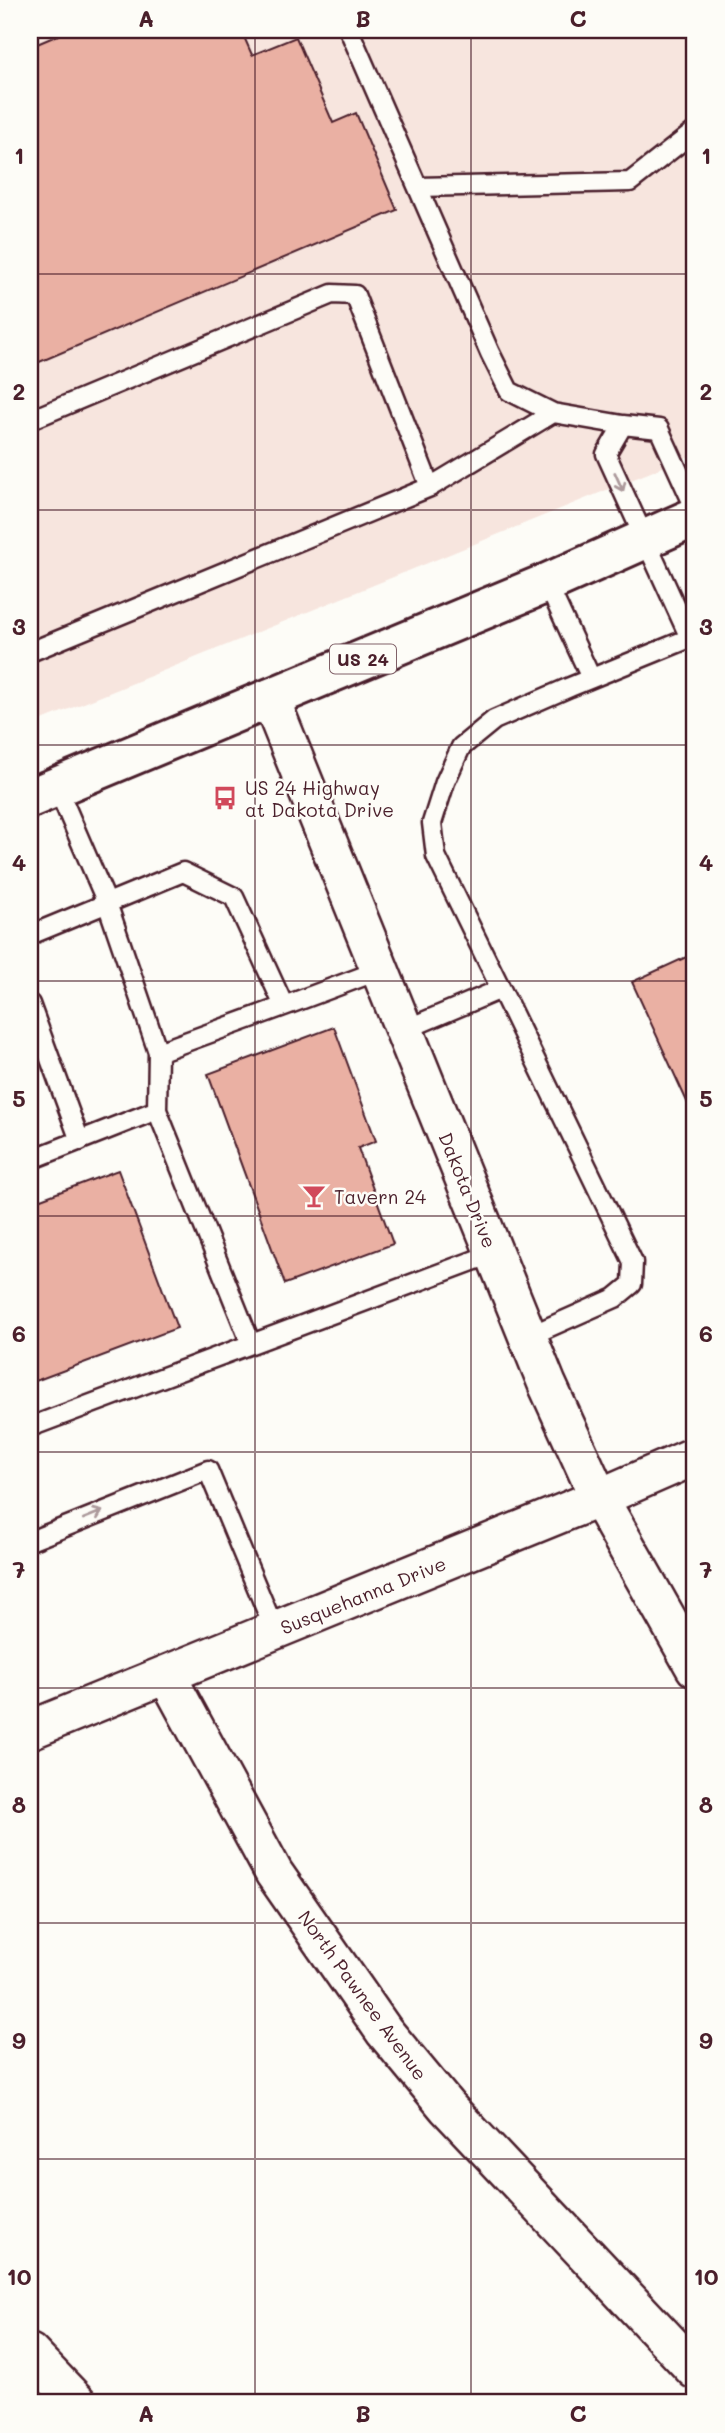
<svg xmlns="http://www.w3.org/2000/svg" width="725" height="2433" font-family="Mali,sans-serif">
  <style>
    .built { fill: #f7e5de }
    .building { fill: #eab0a3; stroke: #4a1f2b; stroke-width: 2 }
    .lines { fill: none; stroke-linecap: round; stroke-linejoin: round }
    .lane-casing { stroke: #4a1f2b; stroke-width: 23 }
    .street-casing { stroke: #4a1f2b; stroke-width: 42 }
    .highway-casing { stroke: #4a1f2b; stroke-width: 44 }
    .lane { stroke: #fdfcf7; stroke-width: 18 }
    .street { stroke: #fdfcf7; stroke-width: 37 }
    .highway { stroke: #fdfcf7; stroke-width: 38 }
    .oneway { stroke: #ac999b }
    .grid { fill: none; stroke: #4a1f2b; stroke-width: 2; stroke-opacity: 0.55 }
    .labels { text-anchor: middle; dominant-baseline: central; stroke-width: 5; stroke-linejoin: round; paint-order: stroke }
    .shield { fill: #fdfcf7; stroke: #806168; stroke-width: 2 }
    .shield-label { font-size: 18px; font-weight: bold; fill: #4a1f2b }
    .poi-label { font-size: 19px; fill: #4a1f2b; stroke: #fdfcf7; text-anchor: start }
    .street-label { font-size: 19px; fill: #4a1f2b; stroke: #fdfcf7 }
    .neatline { fill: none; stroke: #4a1f2b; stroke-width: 2.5 }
    .grid-label { font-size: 23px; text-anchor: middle; font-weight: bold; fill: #4a1f2b }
  </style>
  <rect width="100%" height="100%" fill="#fdfcf7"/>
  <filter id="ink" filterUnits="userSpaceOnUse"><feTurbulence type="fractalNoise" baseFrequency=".0143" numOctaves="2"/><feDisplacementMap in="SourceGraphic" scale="14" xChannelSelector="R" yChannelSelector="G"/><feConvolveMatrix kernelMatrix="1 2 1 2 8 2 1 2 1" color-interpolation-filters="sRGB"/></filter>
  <g filter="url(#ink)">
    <path class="built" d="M30,30H695V454L30,725Z"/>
    <path class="building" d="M70,30H241L252,55L296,37L333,123L356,113L397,210L30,366V156H36L30,141V47Z
      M695,953V1119L632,982Z
      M334,1027L376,1141L358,1148L393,1244L285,1284L208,1074Z
      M118,1170L177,1328L30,1383V1203Z"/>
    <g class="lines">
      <g class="lane-casing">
        <path id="lane" d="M349,30L490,353L509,391L553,413L623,425L659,429L695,508
          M418,187L630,182L695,131
          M30,420L332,294L355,295L430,487L553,413
          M623,425L606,454L690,638
          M547,583L591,678
          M30,652L430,487
          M57,787L107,903L158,1052L157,1110L251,1344
          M30,935L183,872L234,897L284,1006L380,970
          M501,989L633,1262L632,1284L615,1298L527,1337
          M30,1004L80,1141
          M404,1030L501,989L436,856L432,823L445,782L461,747L494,720L570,687L695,636
          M158,1052L284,1006
          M30,1160L157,1110
          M30,1427L494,1253
          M30,1541L208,1470L275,1631"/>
      </g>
      <g class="street-casing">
        <path id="street" d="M270,698L547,1384L599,1498L695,1668
          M167,1676L274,1873L384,2031L447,2107L695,2370
          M30,1730L599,1498L695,1456
          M30,2353L78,2403"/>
      </g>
      <g class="highway-casing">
        <path id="highway" d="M30,798L547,583L695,517"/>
      </g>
      <use href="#lane" class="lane"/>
      <use href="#street" class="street"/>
      <use href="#highway" class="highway"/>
    </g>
    <defs><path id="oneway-shaft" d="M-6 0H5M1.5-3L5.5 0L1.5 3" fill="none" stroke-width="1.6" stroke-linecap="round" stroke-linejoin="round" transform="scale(1.75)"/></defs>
    <g class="oneway">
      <use href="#oneway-shaft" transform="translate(619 482) rotate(66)"/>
      <use href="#oneway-shaft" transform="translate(93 1515) rotate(-22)"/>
    </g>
  </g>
  <path class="grid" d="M255,30V2403M471,30V2403M30,274H695M30,510H695M30,745H695M30,981H695M30,1216H695M30,1452H695M30,1688H695M30,1923H695M30,2159H695"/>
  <defs>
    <g id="bus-bare" transform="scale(1.89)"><path d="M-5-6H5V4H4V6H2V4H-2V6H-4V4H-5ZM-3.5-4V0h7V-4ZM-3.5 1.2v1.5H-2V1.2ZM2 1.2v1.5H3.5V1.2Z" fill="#d1495b" stroke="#fdfcf7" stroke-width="2.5" paint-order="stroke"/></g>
    <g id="bar-bare" transform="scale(1.89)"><path d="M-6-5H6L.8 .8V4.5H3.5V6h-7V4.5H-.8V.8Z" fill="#d1495b" stroke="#fdfcf7" stroke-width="2.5" paint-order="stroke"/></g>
  </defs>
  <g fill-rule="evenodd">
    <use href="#bus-bare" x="225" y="798"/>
    <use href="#bar-bare" x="314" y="1196"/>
  </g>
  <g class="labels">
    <rect class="shield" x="330" y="644.5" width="66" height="29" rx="5"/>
    <g class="shield-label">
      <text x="363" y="659">US 24</text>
    </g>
    <g class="poi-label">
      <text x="245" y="787">US 24 Highway<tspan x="245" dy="22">at Dakota Drive</tspan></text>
      <text x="334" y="1196">Tavern 24</text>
    </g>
    <g class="street-label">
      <text transform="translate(468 1190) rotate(68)">Dakota Drive</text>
      <text transform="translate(363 1595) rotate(-22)">Susquehanna Drive</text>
      <text transform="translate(363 1995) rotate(54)">North Pawnee Avenue</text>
    </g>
  </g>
  <rect width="725" height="2433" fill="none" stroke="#fdfcf7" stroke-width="77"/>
  <rect x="38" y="38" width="648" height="2356" class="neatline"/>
  <g class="grid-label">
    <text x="146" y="27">A</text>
    <text x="363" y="27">B</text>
    <text x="578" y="27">C</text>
    <text x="19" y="164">1</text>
    <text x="706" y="164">1</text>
    <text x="19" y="400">2</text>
    <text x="706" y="400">2</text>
    <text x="19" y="635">3</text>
    <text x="706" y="635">3</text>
    <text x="19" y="871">4</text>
    <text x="706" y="871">4</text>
    <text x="19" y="1107">5</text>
    <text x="706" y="1107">5</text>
    <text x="19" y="1342">6</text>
    <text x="706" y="1342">6</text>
    <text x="19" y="1578">7</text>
    <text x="706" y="1578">7</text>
    <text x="19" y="1813">8</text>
    <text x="706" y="1813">8</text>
    <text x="19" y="2049">9</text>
    <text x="706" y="2049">9</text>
    <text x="19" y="2285">10</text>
    <text x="706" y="2285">10</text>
    <text x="146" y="2422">A</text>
    <text x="363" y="2422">B</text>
    <text x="578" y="2422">C</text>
  </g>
</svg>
